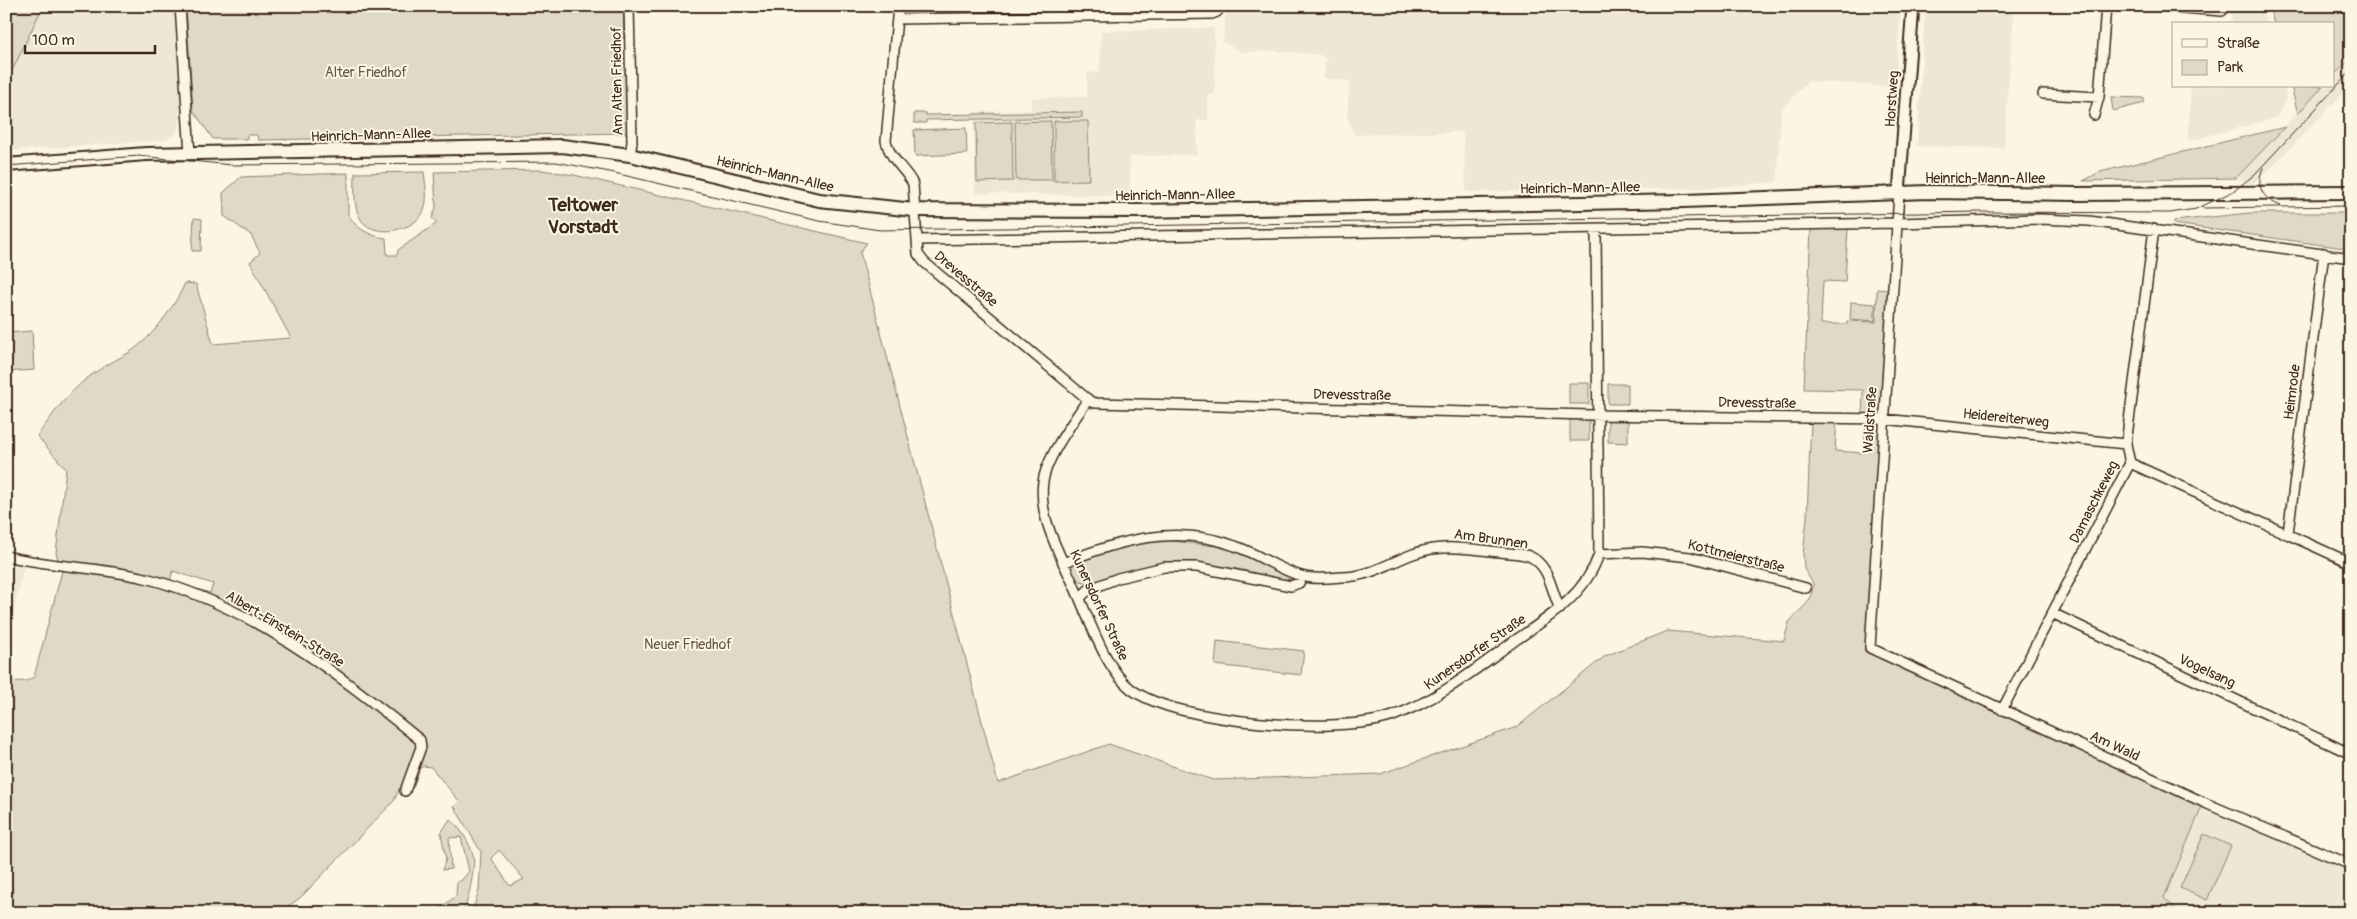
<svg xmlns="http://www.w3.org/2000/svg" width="2357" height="919" font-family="Pangolin,sans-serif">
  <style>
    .built { fill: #eee6d6 }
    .green { fill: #e0d8c8; stroke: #8e8173; fill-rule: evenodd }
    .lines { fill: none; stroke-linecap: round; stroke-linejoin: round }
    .minor-casing { stroke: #3b2a1e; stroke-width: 12 }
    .tertiary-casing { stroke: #3b2a1e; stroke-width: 15 }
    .secondary-casing { stroke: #3b2a1e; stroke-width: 16 }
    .minor { stroke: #fcf5e5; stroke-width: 9 }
    .tertiary { stroke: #fcf5e5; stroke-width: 11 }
    .secondary { stroke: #fcf5e5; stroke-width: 12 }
    .tram { stroke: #3b2a1e; stroke-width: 1 }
    .labels { text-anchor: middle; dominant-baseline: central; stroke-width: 4; stroke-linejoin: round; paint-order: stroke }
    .park-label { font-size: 14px; fill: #645648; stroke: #fcf5e5 }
    .street-label { font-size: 14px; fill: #3b2a1e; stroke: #fcf5e5 }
    .district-label { font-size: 19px; font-weight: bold; fill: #3b2a1e; stroke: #fcf5e5 }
  </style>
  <rect width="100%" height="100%" fill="#fcf5e5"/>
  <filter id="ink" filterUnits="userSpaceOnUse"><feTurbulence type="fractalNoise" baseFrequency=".02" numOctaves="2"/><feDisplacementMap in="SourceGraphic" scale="10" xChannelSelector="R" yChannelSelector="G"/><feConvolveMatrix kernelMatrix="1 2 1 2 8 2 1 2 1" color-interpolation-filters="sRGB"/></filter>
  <g filter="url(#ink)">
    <path class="built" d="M6,6H174L181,118L176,134L166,140L6,151Z
      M1226,6H1901L1895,87L1808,81L1781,110L1777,182L1705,188L1466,192L1463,132L1354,135L1347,116L1350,81L1324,78L1326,58L1320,55L1277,51L1242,52L1223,42Z
      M1925,6H2014L2004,148L1917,146Z
      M2231,6H2261L2266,24H2232Z
      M1214,28L1215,94H1208V120H1197V155L1130,156V196L975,193L974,112L1031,110V98L1087,97V73L1100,72L1101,31Z
      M2351,59V85L2271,168L2252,184L2236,178L2323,86H2333V76Z
      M2191,86H2284L2287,99L2276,118L2188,141Z
      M6,563L24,566L13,614L6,613Z
      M2203,804L2351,868V913H2180L2164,899Z"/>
    <path class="green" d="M6,6H43L13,69L6,75Z
      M186,6H623L624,38H614L615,59H625L627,133L258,140L257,135H247V139H213L193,110Z
      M2269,6H2351V59L2333,76V24H2274Z
      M2291,86H2323L2298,114Z
      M2111,97L2144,98V103L2113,111Z
      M1082,112V117L926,120V123H914V113H926V115Z
      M1051,121L1052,180H1016L1015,122Z
      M1054,121H1088L1089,180L1054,181Z
      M1012,122L1013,181L977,182L976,123Z
      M2285,127L2236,178L2083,181L2100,172Z
      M966,128L967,154L915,156L914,130Z
      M542,170L574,175L867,243L860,252L998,783L1109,744L1213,780L1380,774L1517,727L1605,656L1667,631L1784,641L1789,622L1809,601L1814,585L1804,569L1803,554L1807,517L1811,420H1837L1835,451L1864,453L1866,421H1883L1866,648L2203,804L2164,898L2180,913H472L479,890L481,852L454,806L459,801L431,767L424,766L420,768L413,788L408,786L405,791L399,789L394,801L301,897L279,913H6V682L26,681L34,677L62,571L56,553L66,469L37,436C49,420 61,402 76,388C92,372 111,363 130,352C152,338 175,306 185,283L196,284L213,344L291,338L250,262L260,253L251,235L224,216L223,193L241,177L348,173V214C356,229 370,236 386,238L387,255H397L398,250L437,223L432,218L436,208L434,172ZM173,571L213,584L210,593L170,581ZM499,850L524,879L510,886L491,858Z
      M424,172C425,182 428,196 425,207C420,232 369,241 359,216C353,203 355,187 355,173Z
      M2249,213H2351V249L2174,224V221Z
      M194,218L202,219L201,251H192Z
      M1811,229H1848L1845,282L1823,281L1821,324H1847V321L1876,322L1877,289L1890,290L1883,418L1862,417L1863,390L1804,389Z
      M1851,302L1875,304V321L1850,319Z
      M32,331L34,370L6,372V333Z
      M1569,383H1589V404H1569Z
      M1608,384H1628V404H1608Z
      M1570,418H1589V441H1570Z
      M1608,418L1628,419V443L1608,442Z
      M1156,539L1232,548L1291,574L1290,581C1250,572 1210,560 1169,565C1145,567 1098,586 1079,581C1073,577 1070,569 1073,563L1119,545Z
      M1217,641L1304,651L1301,675L1215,665Z
      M450,819C459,826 470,843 473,855C476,866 468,902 463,913H441L442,907L456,896L457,882L462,880L469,871L461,837L449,838L451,869L442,870L446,859L441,833Z
      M2204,834L2231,846L2207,900L2180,888Z"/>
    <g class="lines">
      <g class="minor-casing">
        <path id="minor" d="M180,6L190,154
          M629,6L632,142L630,155
          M898,6L886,141C890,160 905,168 913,184L918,254L924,262L1091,402L1096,403L1592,415L1884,419L2126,444
          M2156,6L2222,11
          M897,19L1212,14L1217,12L1221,6
          M2043,94L2099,97
          M2094,115L2099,97L2106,6
          M1899,193L1870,648L2203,802L2351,865
          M917,240L1897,223L2039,219L2089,221L2351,258
          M1088,399C1074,421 1055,445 1046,470C1032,508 1060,554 1075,588C1089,618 1105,669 1131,689C1177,724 1340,735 1393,716C1440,699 1477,668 1517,639C1551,616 1586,594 1599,554L1596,229
          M2130,463L2351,563
          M2288,533L2324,253
          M1599,554L1642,552L1690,557L1806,588
          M6,556C51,567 99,567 145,578C249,604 338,673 420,740L421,747L405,791
          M1063,563C1119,540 1176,524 1235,546C1258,554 1278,569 1301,576C1312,580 1330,578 1342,577C1369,577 1389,563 1413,554C1441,543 1470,549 1499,552C1508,553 1520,553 1529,556C1550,565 1551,591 1560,609
          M1080,598L1088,590L1118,578L1164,567H1197L1291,586L1299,583L1302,577
          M2052,613L2351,754
          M2002,710L2130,463L2126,444L2154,229"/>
      </g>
      <g class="tertiary-casing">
        <path id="tertiary" d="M1899,193L1913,6"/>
      </g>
      <g class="secondary-casing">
        <path id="secondary" d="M6,165L146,154L562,146L630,155L819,200L914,210L1139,211L1422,206L1684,201L1928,192L2076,194L2351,192"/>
      </g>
      <use href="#minor" class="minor"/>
      <use href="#tertiary" class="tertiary"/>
      <use href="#secondary" class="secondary"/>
      <path class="tram" d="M6,166L139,156L232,165L556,162L610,172L819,221L880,230L1982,212L2170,213L2196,209L2234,191L2255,174L2351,71
        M2263,168C2255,186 2262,199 2281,206
        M2203,208L2351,206"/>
    </g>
  </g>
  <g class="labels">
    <g class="park-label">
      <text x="366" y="72">Alter Friedhof</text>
      <text x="688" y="644">Neuer Friedhof</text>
    </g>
    <g class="street-label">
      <text transform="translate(617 81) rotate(-91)">Am Alten Friedhof</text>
      <text transform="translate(1892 99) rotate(-86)">Horstweg</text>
      <text transform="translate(371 135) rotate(-2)">Heinrich-Mann-Allee</text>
      <text transform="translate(775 174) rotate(13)">Heinrich-Mann-Allee</text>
      <text x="1985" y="178">Heinrich-Mann-Allee</text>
      <text transform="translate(1580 188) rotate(-1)">Heinrich-Mann-Allee</text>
      <text transform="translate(1175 195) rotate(-1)">Heinrich-Mann-Allee</text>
      <text transform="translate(966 279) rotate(40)">Drevesstraße</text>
      <text transform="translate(2292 392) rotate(-83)">Heimrode</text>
      <text transform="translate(1352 395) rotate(1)">Drevesstraße</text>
      <text transform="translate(1757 403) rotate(1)">Drevesstraße</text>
      <text transform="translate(2006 418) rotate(6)">Heidereiterweg</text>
      <text transform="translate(1870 420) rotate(-86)">Waldstraße</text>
      <text transform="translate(2094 502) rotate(-63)">Damaschkeweg</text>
      <text transform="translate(1491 539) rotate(8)">Am Brunnen</text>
      <text transform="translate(1736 556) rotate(14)">Kottmeierstraße</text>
      <text transform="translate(1099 605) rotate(65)">Kunersdorfer Straße</text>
      <text transform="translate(285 629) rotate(31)">Albert-Einstein-Straße</text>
      <text transform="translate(1475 652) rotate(-35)">Kunersdorfer Straße</text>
      <text transform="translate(2207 671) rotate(25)">Vogelsang</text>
      <text transform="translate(2115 746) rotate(25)">Am Wald</text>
    </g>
    <g class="district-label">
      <text x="583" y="205">Teltower<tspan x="583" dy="22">Vorstadt</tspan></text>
    </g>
  </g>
  <rect width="2357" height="919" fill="none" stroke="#fcf5e5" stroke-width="25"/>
  <rect x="12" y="12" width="2332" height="894" fill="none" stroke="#3b2a1e" stroke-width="2" filter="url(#ink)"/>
  <rect x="2172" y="22" width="162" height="65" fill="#fcf5e5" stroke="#afa495"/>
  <rect x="2182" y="39" width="25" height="8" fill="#fcf5e5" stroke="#afa495"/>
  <text x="2217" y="48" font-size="15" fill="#3b2a1e">Straße</text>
  <rect x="2182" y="60" width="25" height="15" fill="#e0d8c8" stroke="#afa495"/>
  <text x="2217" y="72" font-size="15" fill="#3b2a1e">Park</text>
  <path d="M25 45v8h130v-8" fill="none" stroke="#3b2a1e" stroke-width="2.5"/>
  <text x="32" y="45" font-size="15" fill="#3b2a1e" stroke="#fcf5e5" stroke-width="4" paint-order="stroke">100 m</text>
</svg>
